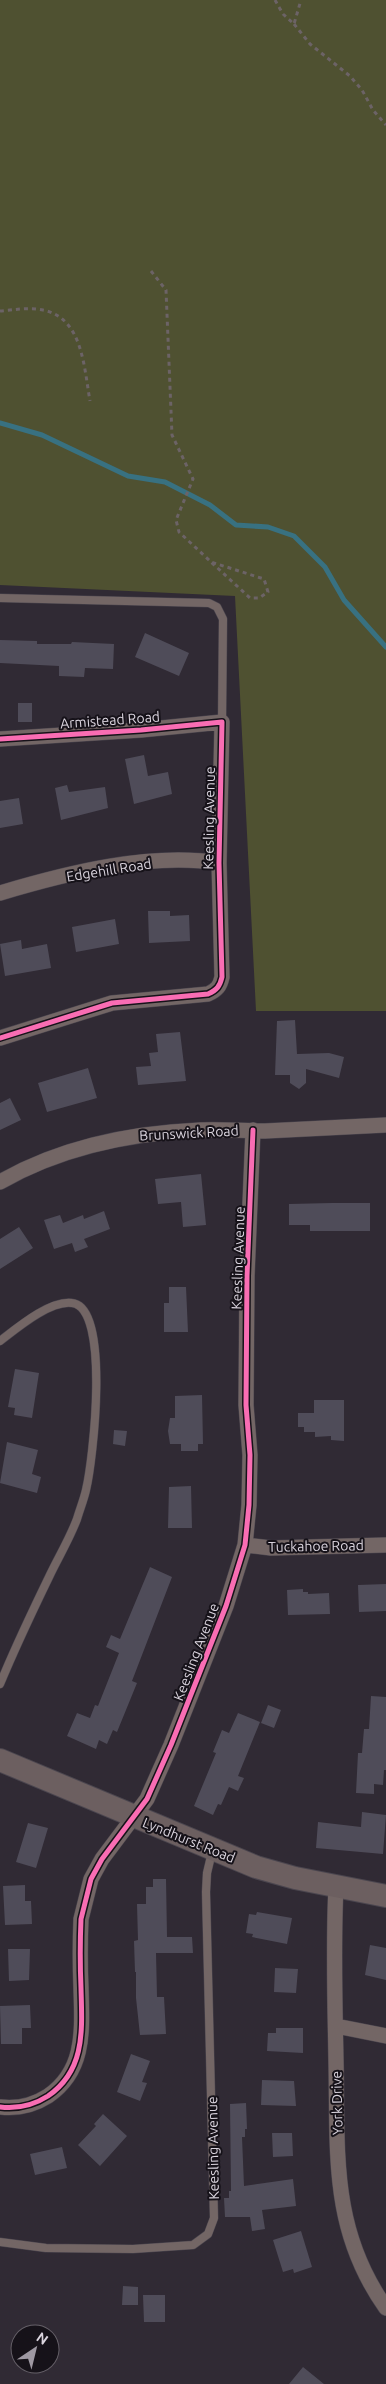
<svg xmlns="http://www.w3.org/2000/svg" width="386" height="2384" font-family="Ubuntu,sans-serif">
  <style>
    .green { fill: #4f5131 }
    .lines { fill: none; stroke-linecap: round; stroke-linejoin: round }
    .stream { stroke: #387181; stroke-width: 5 }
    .building { fill: #4f4c59 }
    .lane-casing { stroke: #4b464f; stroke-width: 9 }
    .street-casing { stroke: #4b464f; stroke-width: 16 }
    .secondary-casing { stroke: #4b464f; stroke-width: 24 }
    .path { stroke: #6c6366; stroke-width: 3; stroke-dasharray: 4 4; stroke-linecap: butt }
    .lane { stroke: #736665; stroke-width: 8 }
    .street { stroke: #736665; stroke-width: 15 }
    .secondary { stroke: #6c5f60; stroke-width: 22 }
    .cycleway-casing { stroke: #161219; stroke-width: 8 }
    .cycleway { stroke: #f96db3; stroke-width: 5 }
    .labels { text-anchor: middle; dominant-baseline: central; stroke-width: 4; stroke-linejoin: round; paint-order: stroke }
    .street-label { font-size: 14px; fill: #dbd5df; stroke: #161219 }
  </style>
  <rect width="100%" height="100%" fill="#302a34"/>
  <path class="green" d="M0,0H386V1011H256L235,596L0,585Z"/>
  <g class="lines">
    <path class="stream" d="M0,423L42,435L128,476L165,482L210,505L236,525L268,527L294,536L325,567L344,600L386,647"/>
  </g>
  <path class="building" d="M145,633L189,653L179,676L135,657Z
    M0,640L37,641V644H71L72,642L114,644L113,669L85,668L84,677L59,676V666L0,663Z
    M18,703H32V722H18Z
    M144,755L148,776L168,772L172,794L134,804L125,759Z
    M67,785L69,792L105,787L108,808L61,820L55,788Z
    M19,798L23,824L0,828V801Z
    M148,911H170V916L189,915L190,941L149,943Z
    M115,919L119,944L76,952L72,927Z
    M21,940L22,949L47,944L51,968L5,976L0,944Z
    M295,1020L297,1054L329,1053L344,1057L339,1078L306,1069V1083L299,1089L290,1083V1075H275L277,1021Z
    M180,1032L186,1081L138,1085L136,1067L151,1066L149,1053L158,1052L156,1034Z
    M88,1068L97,1098L47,1112L38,1083Z
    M10,1098L21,1120L0,1130V1103Z
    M201,1174L206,1225L183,1227L181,1202L158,1204L155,1179Z
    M332,1203H370V1231H310V1225H289V1204Z
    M104,1211L110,1229L84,1239L88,1247L75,1252L72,1243L54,1249L44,1220L60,1215L63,1223L83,1215L84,1219Z
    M19,1227L33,1248L0,1269V1239Z
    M169,1287H186L188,1332H164V1303H169Z
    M15,1369L39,1373L32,1418L14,1415L15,1408L8,1407Z
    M202,1395L203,1444H198V1451H181V1444H170L168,1431L170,1418H175V1396Z
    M314,1400H344V1441L331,1440V1436L315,1437V1432H304V1427H298V1413H314Z
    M114,1430L127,1431L125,1446L113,1444Z
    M7,1442L38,1450L32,1474L41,1477L37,1493L0,1483Z
    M191,1486L192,1528H168L169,1487Z
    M150,1567L172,1577L132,1681L137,1683L117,1732L113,1730L107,1744L99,1740L96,1749L67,1736L77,1713L90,1718L95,1705L98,1706L119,1653L106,1647L111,1635L120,1639Z
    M386,1584V1611L359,1612L358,1585Z
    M303,1589V1592H308V1594L329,1593L330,1614L288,1615L287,1590Z
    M371,1696L386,1697V1770H384L383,1785L374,1784V1794L356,1793L358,1753H362L364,1729H369Z
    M268,1705L281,1710L274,1728L261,1723Z
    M238,1713L260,1722L238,1776L244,1778L238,1791L229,1787L221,1805L218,1804L213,1815L194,1806L216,1753L213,1752L222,1730L229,1733Z
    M362,1812L386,1815L383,1854L316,1848L318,1822L361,1827Z
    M28,1823L48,1828L36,1868L16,1862Z
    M153,1879H166L167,1937H192L193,1953H156L157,1997H164L166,2034L140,2035L136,1998V1972H135L134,1941L138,1940L137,1904H146V1887H153Z
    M25,1885V1901H31L32,1924L5,1925L3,1886Z
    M257,1912L292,1918L287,1944L252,1937L253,1934L246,1933L249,1914L256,1915Z
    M370,1945L386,1948V1980L365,1975Z
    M8,1949H30L29,1980L9,1981Z
    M275,1968L298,1969L296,1993L274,1992Z
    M30,2005L31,2028H22V2044H1L0,2006Z
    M276,2028H303V2053L267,2051L268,2033H276Z
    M131,2054L150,2061L142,2082L147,2083L140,2101L117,2092Z
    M262,2080L294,2081L296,2106L261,2105Z
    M246,2103L247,2129H245V2137H242L244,2186L293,2179L296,2206L262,2210L265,2229L252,2231L250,2217H225L224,2198H229V2191H231L230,2104Z
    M103,2114L127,2136L100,2166L78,2145L96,2126L94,2124Z
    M272,2133H292L293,2156L273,2157Z
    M62,2147L67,2168L35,2175L30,2154Z
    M301,2231L312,2267L294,2273L293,2269L283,2272L273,2240Z
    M123,2286L138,2287V2305H122Z
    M143,2295H165V2322H144Z
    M303,2367L324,2384H289Z"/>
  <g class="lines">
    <g class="lane-casing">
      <path id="lane" d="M0,598L209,603L217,607L223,619L222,722
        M0,1341C17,1328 50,1300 72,1303C111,1307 93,1461 86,1490C84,1499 80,1509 77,1519C70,1538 58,1558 49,1577C32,1612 15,1648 0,1684
        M0,2242L46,2248L133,2249L193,2245L208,2234L214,2218L206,1892L207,1873L212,1852"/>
    </g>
    <g class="street-casing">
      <path id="street" d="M0,739L141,730L222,722L219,863L222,977C220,986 217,990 208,994L112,1003L0,1038
        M0,893C67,873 150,852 219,863
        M0,1182C61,1147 131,1133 200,1130C222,1129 243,1131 265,1131C305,1129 346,1127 386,1125
        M245,1545L271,1548L386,1545
        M336,1887C333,1945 335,2003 336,2061C338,2153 330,2229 386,2308
        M336,2026L386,2036
        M0,2107C17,2109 34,2105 48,2096C86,2070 82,2029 81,1988C80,1965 80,1942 81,1919L91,1879L102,1859L147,1799L171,1745L226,1606L245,1545L249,1505L250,1455L246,1405L247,1276L253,1130"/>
    </g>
    <g class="secondary-casing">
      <path id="secondary" d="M0,1760L256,1867L295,1878L386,1896"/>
    </g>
    <path class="path" d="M275,0L283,14L294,24L301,0
      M294,24L310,44L350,76L362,90L373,110L386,125
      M151,271L166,290L172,435L193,479L176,520L179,532L211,562L264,579L268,592L259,598H250L211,562
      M0,311C13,310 30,307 43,310C83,318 84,368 90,401"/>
    <use href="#lane" class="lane"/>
    <use href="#street" class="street"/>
    <use href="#secondary" class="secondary"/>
    <g class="cycleway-casing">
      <path id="cycleway" d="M0,739L141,730L222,722L219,863L222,977C220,986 217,990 208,994L112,1003L0,1038
        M0,2107C17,2109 34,2105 48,2096C86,2070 82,2029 81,1988C80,1965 80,1942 81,1919L91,1879L102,1859L147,1799L171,1745L226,1606L245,1545L249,1505L250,1455L246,1405L247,1276L253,1130"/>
    </g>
    <use href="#cycleway" class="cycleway"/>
  </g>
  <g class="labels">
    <g class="street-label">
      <text transform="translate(110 720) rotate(-4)">Armistead Road</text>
      <text transform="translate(209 818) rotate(-89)">Keesling Avenue</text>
      <text transform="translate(109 870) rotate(-9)">Edgehill Road</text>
      <text transform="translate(189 1133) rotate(-3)">Brunswick Road</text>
      <text transform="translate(238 1258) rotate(-88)">Keesling Avenue</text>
      <text transform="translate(316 1546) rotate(-1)">Tuckahoe Road</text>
      <text transform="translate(196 1652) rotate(-69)">Keesling Avenue</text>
      <text transform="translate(189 1840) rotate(22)">Lyndhurst Road</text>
      <text transform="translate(337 2103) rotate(-91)">York Drive</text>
      <text transform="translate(213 2148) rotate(-91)">Keesling Avenue</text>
    </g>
  </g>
  <g transform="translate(35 2349) rotate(35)"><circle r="24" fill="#161219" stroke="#656068"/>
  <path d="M0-4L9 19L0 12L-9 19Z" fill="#9f99a3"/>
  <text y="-8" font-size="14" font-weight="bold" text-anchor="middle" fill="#dbd5df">N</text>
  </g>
</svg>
